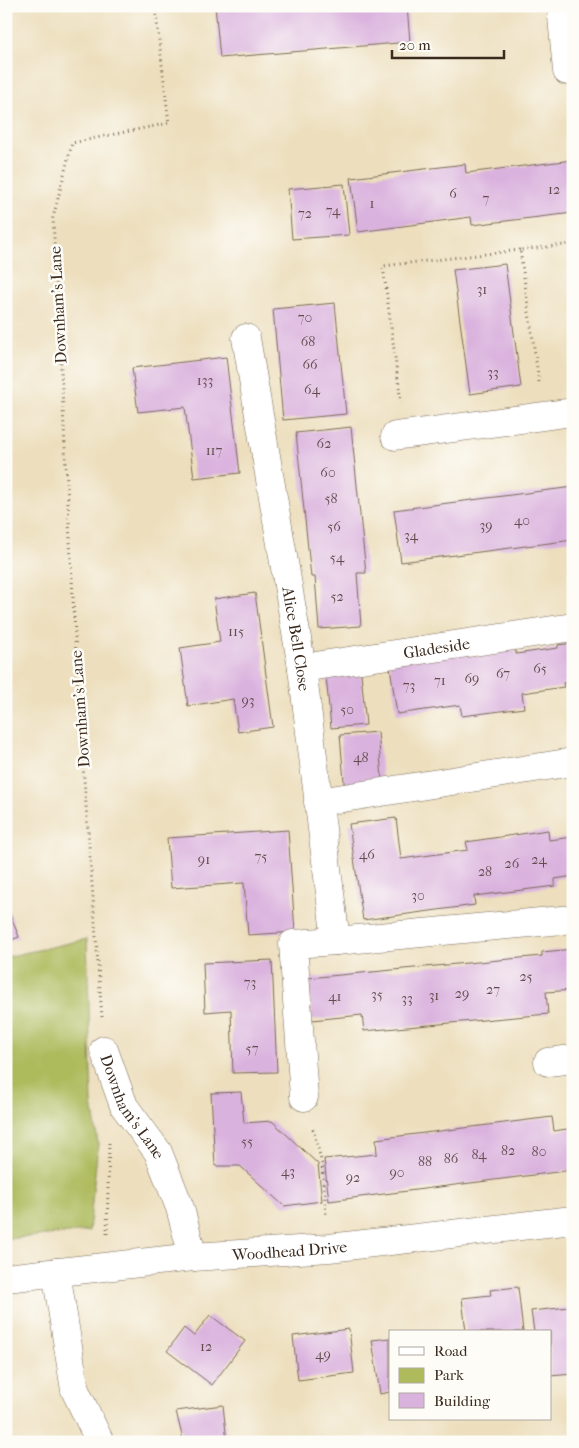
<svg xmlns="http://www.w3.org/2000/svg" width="579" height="1448" font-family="'IM FELL French Canon',serif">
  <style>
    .green { fill: #aebb5d; stroke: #74723e }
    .building { fill: #dab2de }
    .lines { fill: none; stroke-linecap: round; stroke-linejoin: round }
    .minor-casing { stroke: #796956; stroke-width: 29 }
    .path { stroke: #796956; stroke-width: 3; stroke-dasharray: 1 4; stroke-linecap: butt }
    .minor { stroke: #fff; stroke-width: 28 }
    .labels { text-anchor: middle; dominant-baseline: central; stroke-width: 5; stroke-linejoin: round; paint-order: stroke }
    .number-label { font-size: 14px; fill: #634c4e }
    .street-label { font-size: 16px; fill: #3b2a1e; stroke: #fdfcf7 }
  </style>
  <rect width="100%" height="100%" fill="#fdfcf7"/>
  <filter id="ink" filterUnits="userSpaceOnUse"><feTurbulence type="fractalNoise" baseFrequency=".02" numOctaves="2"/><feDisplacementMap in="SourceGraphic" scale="10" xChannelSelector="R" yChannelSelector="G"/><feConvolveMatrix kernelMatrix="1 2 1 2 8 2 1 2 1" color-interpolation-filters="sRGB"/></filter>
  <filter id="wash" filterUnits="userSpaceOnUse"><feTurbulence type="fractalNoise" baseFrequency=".0096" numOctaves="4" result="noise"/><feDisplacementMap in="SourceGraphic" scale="20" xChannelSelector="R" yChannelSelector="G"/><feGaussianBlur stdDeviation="1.12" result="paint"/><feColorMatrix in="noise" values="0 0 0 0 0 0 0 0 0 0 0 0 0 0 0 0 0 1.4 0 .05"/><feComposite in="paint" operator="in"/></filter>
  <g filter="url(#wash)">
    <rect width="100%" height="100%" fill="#eddfbe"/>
    <path class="green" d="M87,939L92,1103L98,1144L89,1231L6,1239V957Z"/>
    <g id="blocks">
      <path class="building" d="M215,6H407L410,42L220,58Z
        M573,160V213L472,225L471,217L358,232L351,178L465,164L466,173Z
        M344,184L349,235L292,239L288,189Z
        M505,264L521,387L470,394L453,270Z
        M335,303L346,414L283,420L273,309Z
        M226,357L240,473L194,478L185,407L138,412L132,368Z
        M351,427L366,573H357L361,626L319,629L315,577H311L296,433Z
        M573,487V540L401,562L394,510Z
        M255,593L273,727L238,732L233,699L188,706L180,648L220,642L214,599Z
        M515,642L516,654L558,648V645L573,643V681L563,683L564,687L522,693L524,708L462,716L460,705L397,714L389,660Z
        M361,673L366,725L331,728L326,676Z
        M378,732L383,790L345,793L340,735Z
        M396,818L401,859L468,850L466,842L548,830L549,840L573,837V876L555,879V886L474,896L475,905L363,920L349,824Z
        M288,830L295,932L248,935L244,883L171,888L167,838Z
        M6,904L19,937L6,942Z
        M573,949V990L546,992L548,1014L364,1031L362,1015L312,1020L308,978L531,957L542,956V952Z
        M272,960L277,1072L233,1073L231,1010L205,1012L203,963Z
        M241,1092L244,1123L272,1121L318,1164L322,1201L284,1206L240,1166H215L211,1093Z
        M552,1117L554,1131L573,1128V1170L329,1201L324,1159L377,1154L376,1139Z
        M518,1287L523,1332H466L462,1298L491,1295L490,1290Z
        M569,1307L571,1324H573V1374L550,1376V1332H534L531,1311Z
        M210,1315L245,1341L212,1385L167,1351L184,1328L194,1336Z
        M349,1329L354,1373L298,1380L293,1336Z
        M390,1338V1392L380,1394L372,1340Z
        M223,1405L227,1442H179L183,1440L176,1411Z"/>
    </g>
  </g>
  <g filter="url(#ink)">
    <use href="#blocks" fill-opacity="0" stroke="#796956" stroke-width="1"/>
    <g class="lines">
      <g class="minor-casing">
        <g id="minor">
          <path d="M561,6L567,71"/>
          <path id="s1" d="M246,338L302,668L336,941L573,919"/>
          <path d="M395,436L573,412"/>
          <path id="s2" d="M302,668L573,627"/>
          <path d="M318,802L573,762"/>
          <path id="s3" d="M104,1050L124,1106L158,1152L180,1208L193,1257"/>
          <path d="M548,1062L573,1059"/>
          <path d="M304,1097L293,944L336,941"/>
          <path d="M56,1272L75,1390L100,1442"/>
          <path id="s4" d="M6,1278L193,1257L329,1248L573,1220"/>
        </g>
      </g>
      <path class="path" d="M539,382L520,250L573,244
        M401,403L383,266L520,250
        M102,1017L79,712L53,218L72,143L169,123L155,6
        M313,1129L322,1164L326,1214
        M107,1234L109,1142"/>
      <use href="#minor" class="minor"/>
    </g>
  </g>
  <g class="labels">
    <g class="number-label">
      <text x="554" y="189">12</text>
      <text x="453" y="193">6</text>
      <text x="486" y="198">7</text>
      <text x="372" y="203">1</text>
      <text x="333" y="210">74</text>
      <text x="305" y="213">72</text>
      <text x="482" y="289">31</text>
      <text x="305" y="317">70</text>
      <text x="308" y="341">68</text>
      <text x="310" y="364">66</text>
      <text x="493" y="372">33</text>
      <text x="205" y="380">133</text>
      <text x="312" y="389">64</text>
      <text x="324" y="443">62</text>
      <text x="214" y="450">117</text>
      <text x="328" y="472">60</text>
      <text x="331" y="498">58</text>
      <text x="522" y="520">40</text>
      <text x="486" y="525">39</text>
      <text x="334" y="526">56</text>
      <text x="411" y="535">34</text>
      <text x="337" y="557">54</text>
      <text x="337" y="596">52</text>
      <text x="236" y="631">115</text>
      <text x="540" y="668">65</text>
      <text x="503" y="673">67</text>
      <text x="472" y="678">69</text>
      <text x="440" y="680">71</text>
      <text x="409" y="685">73</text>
      <text x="248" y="700">93</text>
      <text x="347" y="709">50</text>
      <text x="361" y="757">48</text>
      <text x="367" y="854">46</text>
      <text x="261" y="856">75</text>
      <text x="204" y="859">91</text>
      <text x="539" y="859">24</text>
      <text x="512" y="863">26</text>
      <text x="485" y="871">28</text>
      <text x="418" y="895">30</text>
      <text x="526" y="976">25</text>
      <text x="250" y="982">73</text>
      <text x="493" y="989">27</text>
      <text x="462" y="993">29</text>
      <text x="377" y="994">35</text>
      <text x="434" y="995">31</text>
      <text x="335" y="996">41</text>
      <text x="407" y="998">33</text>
      <text x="252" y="1048">57</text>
      <text x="247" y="1141">55</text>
      <text x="508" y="1150">82</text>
      <text x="539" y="1151">80</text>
      <text x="479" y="1154">84</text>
      <text x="451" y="1158">86</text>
      <text x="425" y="1161">88</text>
      <text x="288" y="1171">43</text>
      <text x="397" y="1172">90</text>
      <text x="353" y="1177">92</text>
      <text x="206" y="1346">12</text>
      <text x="323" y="1354">49</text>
    </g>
    <g class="street-label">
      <text transform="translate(58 305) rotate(-93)">Downham's Lane</text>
      <text stroke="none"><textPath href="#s1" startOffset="305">Alice Bell Close</textPath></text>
      <text stroke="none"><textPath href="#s2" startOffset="136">Gladeside</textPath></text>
      <text transform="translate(80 709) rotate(-94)">Downham's Lane</text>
      <text stroke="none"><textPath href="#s3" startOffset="64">Downham's Lane</textPath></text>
      <text stroke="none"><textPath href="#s4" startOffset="285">Woodhead Drive</textPath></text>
    </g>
  </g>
  <rect width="579" height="1448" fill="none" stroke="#fdfcf7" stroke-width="25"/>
  <rect x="389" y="1330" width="162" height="90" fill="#fdfcf7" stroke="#afa8a0"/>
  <rect x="399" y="1347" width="25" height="8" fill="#ffffff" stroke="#afa8a0"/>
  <text x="434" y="1356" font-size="15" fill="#3b2a1e">Road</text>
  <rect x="399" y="1368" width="25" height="15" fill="#aebb5d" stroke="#afa8a0"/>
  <text x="434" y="1380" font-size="15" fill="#3b2a1e">Park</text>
  <rect x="399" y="1393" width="25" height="15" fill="#dab2de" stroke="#afa8a0"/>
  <text x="434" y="1406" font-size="15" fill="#3b2a1e">Building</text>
  <path d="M392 50v8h112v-8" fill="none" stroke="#3b2a1e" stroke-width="2.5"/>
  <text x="399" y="50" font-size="15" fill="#3b2a1e" stroke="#fdfcf7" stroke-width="4" paint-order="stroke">20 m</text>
</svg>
